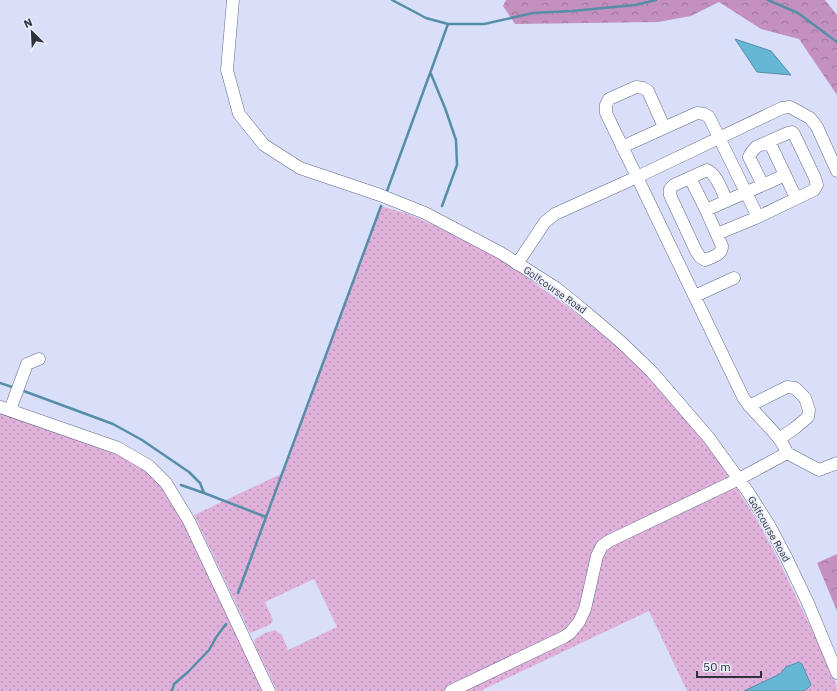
<svg xmlns="http://www.w3.org/2000/svg" width="837" height="691" font-family="'IBM Plex Sans',sans-serif">
  <style>
    .grass { fill: url(#grass-dots) }
    .forest { fill: url(#forest-crowns) }
    .water { fill: #66b6d5; stroke: #568ea8 }
    .lines { fill: none; stroke-linecap: round; stroke-linejoin: round }
    .stream { stroke: #568ea8; stroke-width: 2.5 }
    .minor-casing { stroke: #656a87; stroke-width: 13 }
    .minor { stroke: #fff; stroke-width: 12 }
    .labels { text-anchor: middle; dominant-baseline: central; stroke-width: 3; stroke-linejoin: round; paint-order: stroke }
    .street-label { font-size: 10px; fill: #30323f; stroke: #eaedfa }
  </style>
  <defs>
    <pattern id="grass-dots" width="8" height="8" patternUnits="userSpaceOnUse"><rect width="8" height="8" fill="#dfb1db"/><path d="M2 2h.1M6 6h.1" fill="none" stroke="#b591b3" stroke-width="1.8" stroke-linecap="round"/></pattern>
    <pattern id="forest-crowns" width="20" height="18" patternUnits="userSpaceOnUse"><rect width="20" height="18" fill="#c490c0"/><path d="M2 6a3 3 0 1 1 6 0M12 15a3 3 0 1 1 6 0" fill="none" stroke="#a0769d"/></pattern>
  </defs>
  <rect width="100%" height="100%" fill="#dadff9"/>
  <path class="grass" d="M381,206L408,214L451,233L504,261L572,310L624,352L689,421L724,468L758,522L778,559L820,647L836,684L837,691H687L649,611L480,691H277L254,643L255,639L265,633L275,630L282,635L288,650L337,627L314,579L265,602L273,620L271,624L251,633L249,631L194,515L283,473Z
    M0,411L122,455L143,468L159,482L175,504L264,691H0Z"/>
  <path class="forest" d="M506,0H825L837,15V95L799,39L761,29L719,2L691,16L658,22L515,24L503,6Z
    M837,554V611L817,563Z"/>
  <path class="water" d="M735,39L771,51L791,75L757,72Z
    M799,662L802,664L811,685L807,689L804,691H744L780,674L786,667Z"/>
  <g class="lines">
    <path class="stream" d="M392,0L426,18L448,24H484L533,13L572,11L635,5L656,0
      M768,0L798,13L837,42
      M431,74L445,108L456,140L457,165L442,206
      M387,191L448,24
      M0,383L15,388
      M21,390L113,424L142,440L189,472L200,483L204,493L266,517
      M181,485L204,493
      M238,593L381,206
      M172,691L174,684L188,672L209,650L217,636L226,624"/>
    <g class="minor-casing">
      <path id="minor" d="M233,0L227,70L239,114L264,145L300,168L380,195L425,213L501,253L556,288L582,309L621,342L652,372L709,438L748,492L769,525L786,557L808,603L837,673
        M664,127L648,91L643,88L636,87L609,99L606,105V113L637,177L782,108L790,107L810,118L817,127L837,171
        M769,141L796,198
        M622,147L697,113L704,114L709,117L758,217
        M690,178L706,210L722,246C722,255 712,257 705,260L700,257L696,251L670,195V189L674,185L707,170C717,174 722,192 727,201
        M763,185L785,175
        M706,210L763,185L749,157L751,153L756,147L788,133L792,132L794,134L815,178L817,185L814,190L758,217L717,234
        M695,296L734,278
        M749,406L787,387L795,388L805,398L809,410L808,417L795,428L779,439
        M0,407L118,448L149,466L166,483L189,521L269,691
        M10,410L27,364L39,359
        M787,453L819,470L837,463
        M451,691L564,637L570,633L579,622L585,609L597,556L602,546L609,541L739,479L787,453C780,433 755,416 743,397L637,177L555,214L545,222L517,264"/>
    </g>
    <use href="#minor" class="minor"/>
  </g>
  <g class="labels">
    <g class="street-label">
      <text transform="translate(555 290) rotate(35)">Golfcourse Road</text>
      <text transform="translate(769 529) rotate(60)">Golfcourse Road</text>
    </g>
  </g>
  <g transform="translate(32 32) rotate(336)" stroke="#eaedfa" stroke-width="3" paint-order="stroke">
  <path d="M0-3L7 15L0 10L-7 15Z" fill="#30323f"/>
  <text y="-6" font-size="11" font-weight="bold" text-anchor="middle" fill="#30323f">N</text>
  </g>
  <path d="M697 671v6h64v-6" fill="none" stroke="#30323f" stroke-width="2"/>
  <text x="703" y="671" font-size="12" fill="#30323f" stroke="#eaedfa" stroke-width="3" paint-order="stroke">50 m</text>
</svg>
